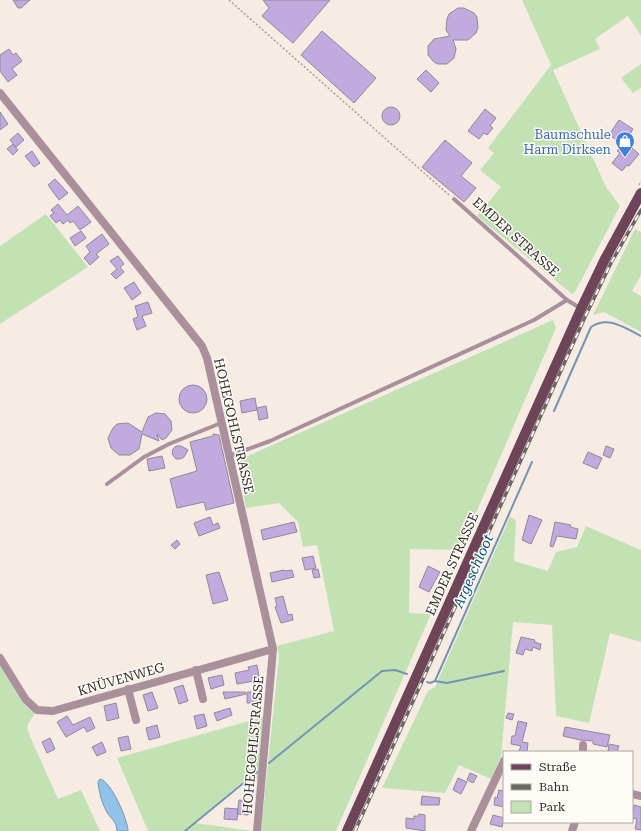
<svg xmlns="http://www.w3.org/2000/svg" width="641" height="831" font-family="'Roboto Serif',serif">
  <style>
    .green { fill: #c3e2b4 }
    .water { fill: #91c2ea; stroke: #7495b0 }
    .lines { fill: none; stroke-linecap: round; stroke-linejoin: round }
    .stream { stroke: #7495b0; stroke-width: 2 }
    .building { fill: #c1aade; stroke: #8e8a95 }
    .path { stroke: #a69e97; stroke-width: 1.5; stroke-dasharray: 2 2; stroke-linecap: butt }
    .service { stroke: #a9909b; stroke-width: 4 }
    .minor { stroke: #a9909b; stroke-width: 8 }
    .primary { stroke: #6d4458; stroke-width: 10 }
    .rail-casing { stroke: #6d6762; stroke-width: 3.5 }
    .rail { stroke: #fffbf7; stroke-width: 2; stroke-dasharray: 6; stroke-linecap: butt }
    .labels { text-anchor: middle; dominant-baseline: central; stroke-width: 3; stroke-linejoin: round; paint-order: stroke }
    .shop-label { font-size: 13px; fill: #366cbe; stroke: #fffbf7; text-anchor: end }
    .street-label { font-size: 13px; fill: #2f2b28; stroke: #fffbf7 }
    .water-label { font-size: 14px; font-style: italic; fill: #005485; stroke: #fffbf7 }
  </style>
  <rect width="100%" height="100%" fill="#f7ece3"/>
  <path class="green" d="M522,0H641V36L628,16L595,39L600,49L553,70L606,187L620,206L575,292L572,294L477,216L501,187L480,170L494,153L488,148L551,65Z
    M641,64V88L633,93L621,78Z
    M46,214L88,267L0,324V246Z
    M635,229L641,232V275L632,291L641,296V332L604,312L593,315Z
    M553,320L556,328L460,550L410,549L409,613L431,614L336,831H261L279,656L277,646L334,631L317,545L303,547L298,522L279,503L246,508L237,462L241,459Z
    M510,517L516,520L514,561L548,571L556,552L577,547L586,526L641,550V642L610,633L589,723L556,716L552,625L513,622L501,757L491,779L459,765L445,793L382,788L428,691L435,687Z
    M0,665L24,705L35,713L27,726L29,734L58,799L81,790L100,831H0Z
    M263,717L258,779L247,778L195,823L253,831H148L117,758Z"/>
  <path class="water" d="M100,779C111,781 128,820 128,831H117C117,823 112,819 108,814C102,804 99,793 98,782Z"/>
  <g class="lines">
    <path class="stream" d="M554,411L591,327C608,315 625,328 641,336
      M435,681L447,683L504,671
      M427,682L430,683L435,681L532,462
      M269,763L382,671L395,670L407,674
      M185,831L257,772"/>
  </g>
  <path class="building" d="M13,0H30L21,8H18Z
    M263,0H330L293,43L262,16L269,8Z
    M458,8H464L474,13L477,17L478,28L476,33L468,40H453L456,49L454,58L447,64H438L434,62L428,55V46L434,39L450,36L446,30L447,19L449,14Z
    M322,31L376,78L354,103L301,55Z
    M9,49L13,55L16,53L22,61L12,69L17,75L8,82L0,71V55Z
    M426,70L439,83L431,92L417,79Z
    M382 116a9 9 0 1 1 18 0a9 9 0 1 1-18 0Z
    M485,109L496,118L490,126L493,128L487,135L484,133L479,139L468,131Z
    M0,112L8,124L0,130Z
    M619,120L633,129L625,142L639,154L629,166L627,165L622,171L612,163L620,153L617,151L623,144L609,135Z
    M18,133L24,140L16,147L10,140Z
    M445,140L472,163L461,176L476,188L464,202L422,167Z
    M13,144L18,150L13,155L7,149Z
    M32,151L40,163L34,167L25,156Z
    M55,179L68,193L59,200L48,185Z
    M58,204L67,215L78,206L91,222L80,230L73,221L70,223L68,220L63,224L60,220L56,223L50,216L54,213L51,210Z
    M81,231L86,238L75,246L70,238Z
    M102,234L109,244L96,254L99,257L90,265L84,258L90,252L86,246Z
    M118,256L124,264L120,267L124,272L116,279L111,274L117,269L110,261Z
    M134,282L141,293L132,300L124,288Z
    M148,302L152,313L142,316L146,326L137,330L133,319L138,317L135,306Z
    M179 399a14 14 0 1 1 28 0a14 14 0 1 1-28 0Z
    M255,398L257,410L242,413L240,401Z
    M266,406L268,418L259,420L257,408Z
    M156,413L165,414L171,421L172,430L166,438L162,440L157,434L159,441L142,434L139,449L130,455H119L111,448L108,438L113,428L117,424L128,423L142,432L148,417Z
    M213,434L219,435L234,503L206,510L204,502L177,508L170,479L197,471L190,442L213,436Z
    M176,446H181L188,450L184,457L180,459H176L172,454L173,449Z
    M606,446L614,449L610,458L603,455Z
    M588,452L602,458L597,469L583,463Z
    M162,456L165,468L149,471L147,459Z
    M529,515L542,520L531,544L522,540Z
    M210,517L213,525L218,523L220,528L199,536L194,523Z
    M294,522L297,532L263,540L261,530Z
    M555,522L571,525L570,527L578,529L576,539L557,536L553,547L550,546Z
    M177,540L180,544L175,549L171,545Z
    M313,556L316,568L305,570L302,558Z
    M428,566L440,572L429,592L419,587Z
    M318,569L320,577L314,578L312,570Z
    M284,570L285,571L292,570L294,577L272,582L270,573Z
    M219,572L228,600L213,604L206,575Z
    M283,596L288,615L292,614L293,620L281,623L275,607L277,606L275,598Z
    M521,637L535,640L534,642L541,644L540,650L533,647L532,651L525,649L523,655L516,653Z
    M257,665L259,676L253,677L254,681L237,684L235,673L249,670L248,667Z
    M222,675L224,685L211,689L208,678Z
    M183,685L188,701L179,704L174,688Z
    M152,692L158,708L148,711L143,695Z
    M223,692H245L246,694L225,699Z
    M247,692H257V703H247Z
    M116,703L119,718L107,721L104,706Z
    M230,708L232,715L217,721L214,713Z
    M508,713L514,714L512,720L506,718Z
    M204,714L207,726L197,729L194,716Z
    M67,716L73,725L90,717L95,728L87,732L84,727L66,737L57,722Z
    M518,721L527,723L522,742L528,743L527,752L519,751L521,746L511,744L512,736H515Z
    M157,725L160,737L149,740L146,728Z
    M565,727L610,735L607,747L593,744V741L580,740L563,736Z
    M128,736L131,749L121,751L118,738Z
    M50,738L55,749L47,753L42,742Z
    M102,742L106,752L97,756L92,747Z
    M609,744L619,746L617,752H608Z
    M470,773L477,776L473,783L467,780Z
    M458,778L467,782L461,794L453,790Z
    M499,790L504,791V807L494,805L495,797L497,798Z
    M422,796L440,798L439,805H421Z
    M239,800L250,801L248,815L237,814Z
    M634,805L641,807V830L635,829L637,819L632,818Z
    M225,808L238,809L237,820L224,819Z
    M419,814L425,815V831L406,828V818L414,819V816H419Z
    M493,815L504,818L502,827L490,824Z"/>
  <g class="lines">
    <path class="path" d="M229,0L449,195
      M639,185L641,181"/>
    <path class="service" d="M454,199L567,300L580,308
      M229,456L270,441L534,320L567,300
      M107,484L144,457L169,444L221,423"/>
    <path class="minor" d="M0,93L202,346L207,358L273,649L257,831
      M0,658L26,700L37,710L53,711L273,649
      M196,670L203,699
      M128,689L136,720
      M583,752V745
      M632,794L641,796
      M471,831L504,761
      M572,831L575,822"/>
    <path class="primary" d="M347,831L581,309L605,259L641,193"/>
    <g class="rail-casing">
      <path id="rail" d="M355,831L585,317L611,263L641,210"/>
    </g>
    <use href="#rail" class="rail"/>
  </g>
  <defs>
    <g id="shop-pin" transform="scale(1)"><path d="M0 17L-7.5 6A9.5 9.5 0 1 1 7.5 6Z" fill="#3f7fe0" stroke="#fffbf7"/><path d="M-5-2.5h2.3a2.7 3.5 0 0 1 5.4 0H5L5.5 6h-11ZM-1.5-2.5h3a1.5 2.3 0 0 0-3 0Z" fill="#fff"/></g>
  </defs>
  <g fill-rule="evenodd">
    <use href="#shop-pin" x="625" y="141"/>
  </g>
  <g class="labels">
    <g class="shop-label">
      <text x="611" y="134">Baumschule<tspan x="611" dy="15">Harm Dirksen</tspan></text>
    </g>
    <g class="street-label">
      <text transform="translate(516 237) rotate(42)">EMDER STRASSE</text>
      <text transform="translate(234 426) rotate(77)">HOHEGOHLSTRASSE</text>
      <text transform="translate(452 564) rotate(-66)">EMDER STRASSE</text>
      <text transform="translate(121 679) rotate(-16)">KNÜVENWEG</text>
      <text transform="translate(253 745) rotate(-85)">HOHEGOHLSTRASSE</text>
    </g>
    <g class="water-label">
      <text transform="translate(473 571) rotate(-66)">Argeschloot</text>
    </g>
  </g>
  <rect x="503" y="751" width="130" height="72" fill="#fffbf7" stroke="#aca8a4"/>
  <rect x="511" y="764" width="20" height="6" fill="#6d4458" stroke="#aca8a4"/>
  <text x="539" y="771" font-size="12" fill="#2f2b28">Straße</text>
  <rect x="511" y="784" width="20" height="6" fill="#6d6762" stroke="#aca8a4"/>
  <text x="539" y="791" font-size="12" fill="#2f2b28">Bahn</text>
  <rect x="511" y="801" width="20" height="12" fill="#c3e2b4" stroke="#aca8a4"/>
  <text x="539" y="811" font-size="12" fill="#2f2b28">Park</text>
</svg>
